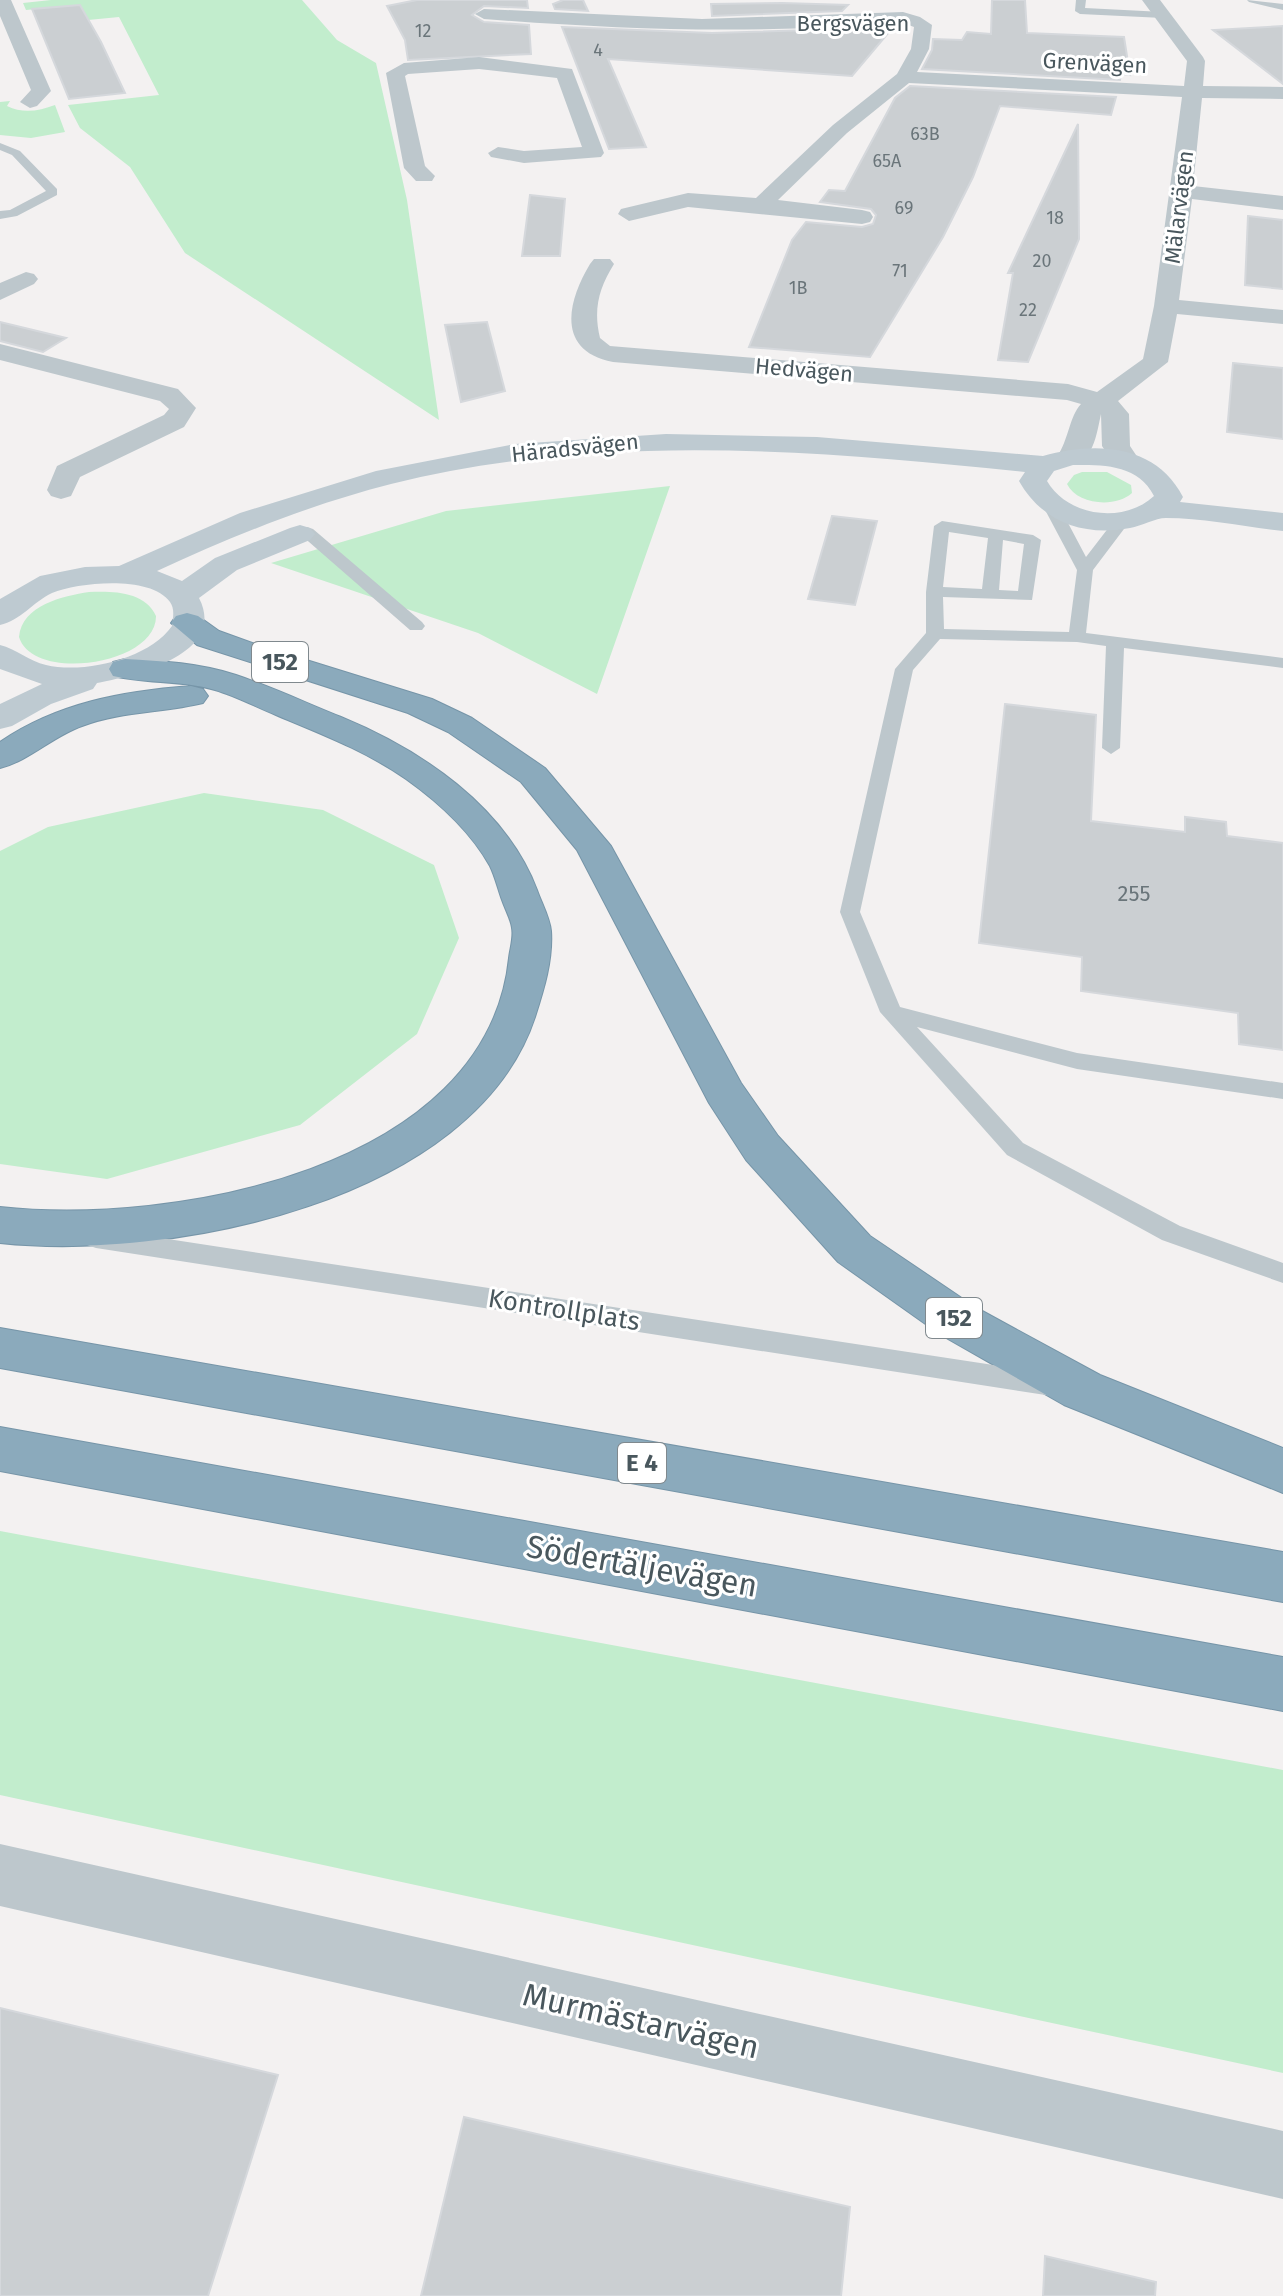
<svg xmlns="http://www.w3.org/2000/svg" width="1283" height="2296" font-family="'Fira Sans',sans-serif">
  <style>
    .green { fill: #c2edcd }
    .building { fill: #cbcfd2; stroke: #d5d8dc; stroke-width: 2 }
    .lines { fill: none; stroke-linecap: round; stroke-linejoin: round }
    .highway-casing { stroke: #7695a8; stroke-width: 2 }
    .lane { fill: #bdc7cc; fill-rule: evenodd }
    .street { fill: #bdc7cc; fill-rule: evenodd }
    .secondary { fill: #becad1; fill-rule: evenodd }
    .highway { fill: #8baabc; fill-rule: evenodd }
    .labels { text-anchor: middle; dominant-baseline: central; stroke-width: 6; stroke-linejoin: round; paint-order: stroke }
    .far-number-label { font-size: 18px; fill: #6a757a }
    .far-street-label { font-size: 22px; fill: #49575d; stroke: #fff }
    .number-label { font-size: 22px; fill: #6a757a }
    .shield { fill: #fff; stroke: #80898e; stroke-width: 2 }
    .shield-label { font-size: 24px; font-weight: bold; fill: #49575d }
    .street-label { font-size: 26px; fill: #49575d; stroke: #fff }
    .near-street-label { font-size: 32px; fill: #49575d; stroke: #fff }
  </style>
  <rect width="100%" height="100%" fill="#f3f1f1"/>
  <path class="green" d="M51,0H302L337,40L376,63L407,200L439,420L185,253L130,167L80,128L68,105L159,95L119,17L88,20L80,5L26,10L23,3Z
    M10,101L7,106C23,114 39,111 55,105L65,132L31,138L0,135V102Z
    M1082,472H1107L1131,485L1132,493C1116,508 1077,505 1067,484L1074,475Z
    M670,486L597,694L478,633L271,563L446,511Z
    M89,592C112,591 145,591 156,616C157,665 33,683 19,637C22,605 63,596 89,592Z
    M204,793L323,810L434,865L459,938L417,1034L300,1125L107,1179L0,1164V851L48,827Z
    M0,1531L1283,1770V2073L0,1795Z"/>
  <path class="building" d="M417,0H527L528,8L484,6L472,15L484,22L529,25L531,54L408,60L405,40L387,6Z
    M563,0H583L588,11L555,9L553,4Z
    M992,0H1025L1027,33L1124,37L1130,75L1121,74L1120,80L922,69L932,50L933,39L962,40L967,32L991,34Z
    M782,3L848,5L842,11L712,16L711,4Z
    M80,5L101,42L125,93L69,99L32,9Z
    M1283,26V84L1213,30Z
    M562,27L712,33L845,29L889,32L852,76L608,59L646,147L609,149Z
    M910,86L1116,97L1111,115L1000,106L973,177L943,237L870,357L749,347L792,240L806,222L862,227L873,224L876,215L871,209L820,202L829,190L845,191L895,98Z
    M1078,124L1079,239L1028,362L998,360L1013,273H1008Z
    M530,195L565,199L560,256H522Z
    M1248,216L1283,220V289L1245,285Z
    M0,322L66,338L43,352L0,341Z
    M487,322L505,391L461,402L445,325Z
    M1233,363L1283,368V439L1227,432Z
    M832,516L877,521L855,605L808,599Z
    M1005,704L1096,715L1091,821L1185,832V817L1226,822L1227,836L1283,843V1050L1239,1044L1238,1013L1081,991L1082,957L979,943Z
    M0,2008L278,2075L208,2296H0Z
    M464,2117L850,2207L841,2296H421Z
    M1045,2256L1156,2282L1155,2296H1043Z"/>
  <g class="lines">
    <g class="highway-casing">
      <path id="highway" d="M187,613L198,616L219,631L258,645L432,699L472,718L545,768L611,846L741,1083L778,1136L870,1236L975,1307L1100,1375L1283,1448V1493L1064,1405L941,1335L838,1262L746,1160L709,1103L577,850L521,782L448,732L408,713L197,645L171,623L176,616Z
        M125,659C162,661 200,663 236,675C272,687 306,703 341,717C421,750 505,806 537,890C541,902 550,918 551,931C553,960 544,989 535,1017C474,1202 170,1261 0,1243V1207C171,1226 487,1170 509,958C510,949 514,937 512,928C511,919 505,909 502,900C498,889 495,876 490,866C471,832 437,801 406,779C366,751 321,734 276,715C256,707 236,696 215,690C182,680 147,684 113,676L109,669L113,662Z
        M191,686L203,689L208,696L203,703C162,713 121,711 82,726C53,736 29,761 0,768V742C57,703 123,691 191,686Z
        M0,1328L1283,1552V1602L0,1368Z
        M0,1427L1283,1657V1711L0,1471Z"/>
    </g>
    <path class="lane" d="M1076,0H1086L1085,8L1163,12L1168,15L1163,18L1080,14L1075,11Z
      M1247,0L1283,4V10L1249,2Z
      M0,143L20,151L57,189V195L17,216L0,219V211L10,210L46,191L12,155L0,150Z
      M1051,501L1059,506L1086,557L1116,518H1128L1130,521L1093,570L1086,633L1283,658V668L1124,648L1120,748L1111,754L1102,748L1106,646L1077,642L940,639L913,670L860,912L900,1007L1077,1053L1283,1083V1099L1077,1069L917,1027L1023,1143L1180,1226L1283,1263V1283L1162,1240L1007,1155L880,1012L840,912L895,669L926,633V592L934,526L942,521L1033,535L1041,540L1032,600L943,597L944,629L1069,632L1077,570L1043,506ZM949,532L988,538L982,589L943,587ZM1003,540L1024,544L1018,591L999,590Z
      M307,527L313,529L422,622L425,626L422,630H410L301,535L299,532Z
      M96,1228L1052,1374L1062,1377L1066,1385L1062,1393L1052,1396L96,1248L87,1245L83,1238L87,1231Z"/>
    <path class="street" d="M0,0H11L51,91L37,106L30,108L20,102L31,90L0,16Z
      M1142,0H1160L1203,57L1205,61L1203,86L1283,87V99L1202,98L1193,186L1283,196V210L1192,199L1179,300L1283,310V324L1177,314L1168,362L1118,401L1129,414L1130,446L1140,461L1136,467L1126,469L1116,467L1102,446L1101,414C1096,437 1092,471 1061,463L1057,457C1069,439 1069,417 1081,404L1067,400L613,362C556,351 567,302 590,264L594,259H610L614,264C599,288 593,309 600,338L610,346L1068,384L1097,392L1143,359L1154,306L1182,97L909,83L847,133L778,200L862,210L870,212L873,217L870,222L862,224L688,207L629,221L618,214L621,209L688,193L756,198L833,125L897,74L911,49L914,27C889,15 855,26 829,27C714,33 599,28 484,19L475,14L484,9L702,19L903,12L920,17L932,25L929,49L917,72L1184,86L1187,61Z
      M479,57L572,69L604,153L601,157L524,163L491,157L488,153L498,147L524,151L582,147L557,78L479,69L408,74L405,76L425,166L435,176L432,181H416L404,168L386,73L404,63Z
      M26,272L34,274L38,279L34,284L0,300V283Z
      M0,344L178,389L196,408L184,427L80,477L71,496L61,499L51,496L47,490L57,466L164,415L169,409L160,401L0,360Z
      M0,1844L1283,2131V2199L0,1906Z"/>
    <path class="secondary" d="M666,434L817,437L1043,456C1095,441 1156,444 1183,497L1180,502L1283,513V531C1245,527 1204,518 1166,518C1155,518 1142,526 1130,528C1084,537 1042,522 1019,481L1025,472C815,450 598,432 391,484C309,505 233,536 157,571L182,581L215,558L290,528L300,525L310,528L315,534L310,540L237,570L199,598C228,654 134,676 97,683L93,689L51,704L12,726L0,729V704L42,684L0,669V645C16,649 29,661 46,665C84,674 149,659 172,626C173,618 175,609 170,602C151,575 79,582 52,593C33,602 20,621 0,625V599L40,576L85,567L119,566L240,513L376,471L515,444ZM1073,465C1103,465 1138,464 1154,496C1124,524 1068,517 1047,481L1054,471Z"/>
    <use href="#highway" class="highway"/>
  </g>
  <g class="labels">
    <g class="far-number-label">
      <text x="423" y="31">12</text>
      <text x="598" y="50">4</text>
      <text x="925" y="134">63B</text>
      <text x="887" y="161">65A</text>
      <text x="904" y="208">69</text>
      <text x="1055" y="218">18</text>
      <text x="1042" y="261">20</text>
      <text x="900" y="271">71</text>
      <text x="798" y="288">1B</text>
      <text x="1028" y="310">22</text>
    </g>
    <g class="far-street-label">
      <text x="853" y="23">Bergsvägen</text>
      <text transform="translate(1095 63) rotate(3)">Grenvägen</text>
      <text transform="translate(1179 207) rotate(-83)">Mälarvägen</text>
      <text transform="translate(804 370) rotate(5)">Hedvägen</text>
      <text transform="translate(575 448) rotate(-6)">Häradsvägen</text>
    </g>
    <g class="number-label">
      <text x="1134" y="893">255</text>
    </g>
    <g class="shield">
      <rect x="252" y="642" width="56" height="40" rx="6"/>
      <rect x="926" y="1298" width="56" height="40" rx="6"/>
      <rect x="618" y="1443" width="48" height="40" rx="6"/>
    </g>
    <g class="shield-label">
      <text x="280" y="662">152</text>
      <text x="954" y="1318">152</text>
      <text x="642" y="1463">E 4</text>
    </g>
    <g class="street-label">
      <text transform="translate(564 1310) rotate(9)">Kontrollplats</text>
    </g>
    <g class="near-street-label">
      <text transform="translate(642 1566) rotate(10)">Södertäljevägen</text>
      <text transform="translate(641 2021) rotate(13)">Murmästarvägen</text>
    </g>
  </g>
</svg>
